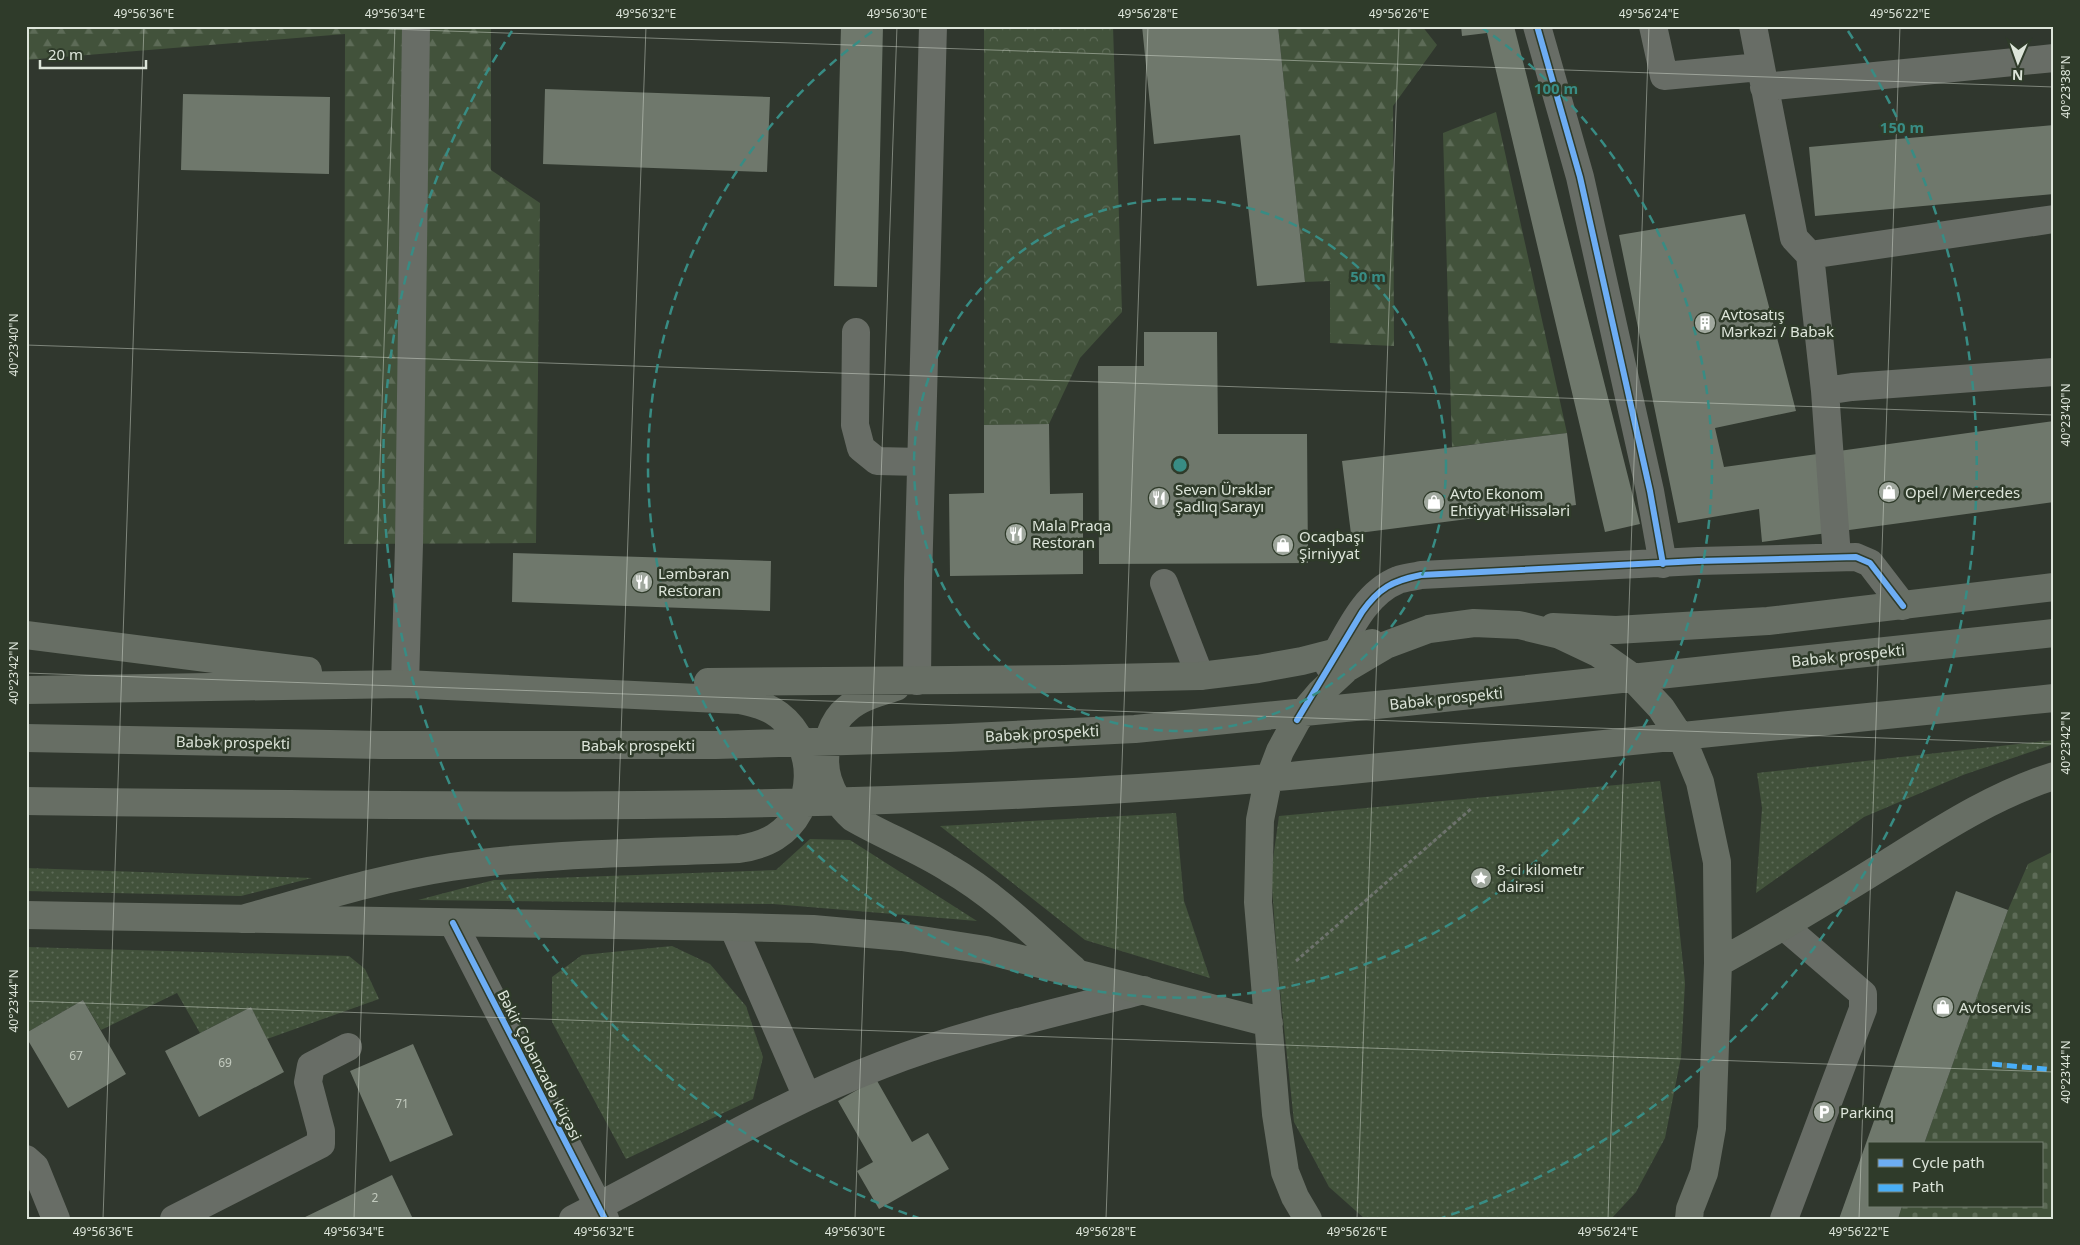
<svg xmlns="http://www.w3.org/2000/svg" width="2080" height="1245" font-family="'Noto Sans',sans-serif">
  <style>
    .grass { fill: url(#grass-dots) }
    .forest { fill: url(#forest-firs) }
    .cemetery { fill: url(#cemetery-stones) }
    .park { fill: url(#park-crowns) }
    .building { fill: #6f786c }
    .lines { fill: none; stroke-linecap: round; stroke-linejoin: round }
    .path { stroke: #6d726c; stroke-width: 3; stroke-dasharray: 4 2.5; stroke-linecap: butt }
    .minor { stroke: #686d66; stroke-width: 28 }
    .major { stroke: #676e64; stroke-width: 28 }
    .quiet { stroke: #49aef6; stroke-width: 5; stroke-dasharray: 10 5; stroke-linecap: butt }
    .cycleway-casing { stroke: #2f3b2a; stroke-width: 9 }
    .cycleway { stroke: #6dadf4; stroke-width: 6 }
    .ticks { fill: none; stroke: #dde5da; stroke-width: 1; stroke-opacity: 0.45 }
    .ring { fill: none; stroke: #388c84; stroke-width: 2.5; stroke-dasharray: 9 6 }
    .labels { text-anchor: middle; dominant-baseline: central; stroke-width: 5; stroke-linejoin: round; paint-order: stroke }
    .number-label { font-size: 12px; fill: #c2cabe }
    .poi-label { font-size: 15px; fill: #dde5da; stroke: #2f3b2a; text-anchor: start }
    .street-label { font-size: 15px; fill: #dde5da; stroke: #2f3b2a }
    .centre { fill: #388c84; stroke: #2f3b2a; stroke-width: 2.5 }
    .ring-label { font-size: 15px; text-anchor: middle; font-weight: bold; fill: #388c84; stroke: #2f3b2a; stroke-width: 5; stroke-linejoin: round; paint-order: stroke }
    .neatline { fill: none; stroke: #dde5da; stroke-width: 2 }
    .ticks-label { font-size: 12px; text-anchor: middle; fill: #dde5da }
  </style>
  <defs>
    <pattern id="grass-dots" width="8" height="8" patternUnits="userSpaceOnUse" patternTransform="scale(1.25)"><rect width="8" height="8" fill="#42523b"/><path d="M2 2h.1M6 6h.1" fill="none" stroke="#5d6b57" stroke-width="1.8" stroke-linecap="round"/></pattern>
    <pattern id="forest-firs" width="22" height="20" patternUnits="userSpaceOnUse" patternTransform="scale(1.25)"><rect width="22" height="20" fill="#42523b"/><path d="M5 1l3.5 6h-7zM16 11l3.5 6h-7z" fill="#5d6b57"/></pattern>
    <pattern id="cemetery-stones" width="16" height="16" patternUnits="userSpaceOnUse" patternTransform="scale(1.25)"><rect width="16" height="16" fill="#42523b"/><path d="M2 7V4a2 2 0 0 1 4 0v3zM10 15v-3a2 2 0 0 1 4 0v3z" fill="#5d6b57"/></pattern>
    <pattern id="park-crowns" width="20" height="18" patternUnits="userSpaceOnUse" patternTransform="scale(1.25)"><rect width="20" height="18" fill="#42523b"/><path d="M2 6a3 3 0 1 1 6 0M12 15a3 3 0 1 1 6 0" fill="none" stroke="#5d6b57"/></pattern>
  </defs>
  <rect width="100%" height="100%" fill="#30372e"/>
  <path class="grass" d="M2054,740V744L1963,775L1864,817L1756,893L1762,808L1757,773Z
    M1660,781L1675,887L1685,983L1681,1057L1665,1138L1636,1192L1611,1219H1365L1329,1187L1294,1122L1278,971L1271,873L1279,816Z
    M1176,813L1184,901L1210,978L1085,940L940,826Z
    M810,839L850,840L977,921L773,904L418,900L494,880L776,870Z
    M26,868L312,878L241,896L26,891Z
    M672,946L710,964L746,1006L763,1057L753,1099L626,1159L552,1022V977L582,955Z
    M26,947L349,956L365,969L379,999L267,1039L251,1007L200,1033L177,993L101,1030L83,1000L26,1033Z"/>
  <path class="forest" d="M26,26H491V170L540,203L536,543L344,544L345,34L26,60Z
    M1278,26H1422L1437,45L1393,106L1394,346L1330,343V281L1305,282Z
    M1496,112L1567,433L1452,447L1443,133Z"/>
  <path class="cemetery" d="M2054,851V1219H1898L1902,1206H2041V1144H1924L2008,910L2028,864Z"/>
  <path class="park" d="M984,26H1113L1122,312L1080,358L1049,424L984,425Z"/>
  <path class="building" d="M841,26H883L877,287L834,286Z
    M1142,26H1278L1305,282L1257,286L1240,135L1154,144Z
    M1461,26H1514L1640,524L1605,532L1487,33L1462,36Z
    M545,89L770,97L767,172L543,164Z
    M183,94L330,97L329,174L181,170Z
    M2054,125V194L1815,216L1809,147Z
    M1745,214L1796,411L1715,428L1724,467L2054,421V502L1762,542L1759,509L1678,523L1619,235Z
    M1144,332H1217L1218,434H1307L1308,563L1099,564L1098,366H1144Z
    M1049,424L1050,494L1083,493V574L950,576L949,494L984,493V425Z
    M1567,433L1576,505L1351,534L1342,461Z
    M513,553L771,561L770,611L512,602Z
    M1956,891L2008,910L1924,1144H1869V1206H1902L1898,1219H1839Z
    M83,1000L126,1074L68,1108L26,1037V1033Z
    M251,1007L284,1072L199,1117L165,1051Z
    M413,1044L453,1135L390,1162L350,1071Z
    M876,1079L912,1142L928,1133L949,1169L879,1209L857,1171L873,1162L838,1101Z
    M392,1175L413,1219H301Z"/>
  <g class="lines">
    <path class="path" d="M1296,961L1472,808"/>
    <path class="minor" d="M1537,26L1580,177L1650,491L1663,564
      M1653,26L1664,76L1760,67
      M1753,26L1794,238L1810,255L2054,219
      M1764,87L2054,58
      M1810,255L1825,391L1852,387L2054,372
      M856,332L855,425L861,448L877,461L921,462
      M1825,391L1837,557
      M1164,583L1200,676
      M1329,666C1347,636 1363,594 1398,580C1405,577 1414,577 1421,575L1698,561L1856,557L1870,563L1903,606
      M917,681L918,581L933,26
      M405,684L409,544L416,26
      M453,923L605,1219
      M733,927L807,1097
      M26,1159L35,1167L56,1219
      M174,1219L321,1144V1131L308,1082L311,1066L348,1047
      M573,1219C676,1168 774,1106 882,1065C966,1032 1056,1013 1144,990
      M1784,1219L1863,1009V994L1785,927"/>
    <path class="major" d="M1553,627L1616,630L1768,621L2054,587
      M26,635L308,671
      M708,682L1064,679L1200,676L1258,669L1302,661L1372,643
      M896,687C880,692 860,697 847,709C839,715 833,726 830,735C818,766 829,796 853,818C884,836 918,849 948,868C995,895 1033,933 1073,969
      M26,690L405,684L740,700C754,703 767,706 779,715C818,745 818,810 775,837C764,844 752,847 739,849C643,853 546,853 451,867C380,878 311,900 242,919
      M26,738L381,745H716L949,738L1135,729L1406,702L2054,633
      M26,801C397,806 769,812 1139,788C1268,780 1397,765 1525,752C1702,734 1878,716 2054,698
      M26,915L733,927L813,929L902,937L986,950L1269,1023
      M1718,963C1776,931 1833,897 1889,862C1942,829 1994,795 2054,776
      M1308,1219L1295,1197L1285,1172L1276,1114L1258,902L1260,820L1267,785L1280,751L1297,720L1320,693L1347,668L1386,645L1429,629L1474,623L1519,625L1560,635L1598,653L1632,677L1661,708L1684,743L1700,782L1717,862L1718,963L1712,1128L1704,1173L1690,1209L1689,1219"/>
    <path class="quiet" d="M1992,1064L2054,1070"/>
    <g class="cycleway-casing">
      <path id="cycleway" d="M1537,26L1580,177L1650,491L1663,564
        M1297,720L1362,612C1379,588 1392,581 1421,575L1698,561L1856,557L1870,563L1903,606
        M453,923L605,1219"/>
    </g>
    <use href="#cycleway" class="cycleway"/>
  </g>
  <path class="ticks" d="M304,26L2054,87M26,345L2054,415M26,673L2054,744M26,1001L2054,1072M103,1219L144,26M354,1219L395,26M604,1219L646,26M855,1219L897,26M1106,1219L1148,26M1357,1219L1399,26M1608,1219L1649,26M1859,1219L1900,26"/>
  <g class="ring">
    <circle cx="1180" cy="465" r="266"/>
    <path d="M1481 27A532 532 0 1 1 879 27"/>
    <path d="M921 1219A797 797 0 0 1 512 31M1848 31A797 797 0 0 1 1439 1219"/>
  </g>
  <defs>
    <g id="building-disc" transform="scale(1.125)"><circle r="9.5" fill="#a0a89e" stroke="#2f3b2a"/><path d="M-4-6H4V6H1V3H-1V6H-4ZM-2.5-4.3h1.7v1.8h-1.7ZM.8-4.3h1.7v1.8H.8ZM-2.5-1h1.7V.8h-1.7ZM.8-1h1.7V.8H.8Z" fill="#fff"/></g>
    <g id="shop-disc" transform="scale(1.125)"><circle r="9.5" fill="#a0a89e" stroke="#2f3b2a"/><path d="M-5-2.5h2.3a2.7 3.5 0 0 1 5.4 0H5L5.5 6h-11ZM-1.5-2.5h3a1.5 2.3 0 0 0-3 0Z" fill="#fff"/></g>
    <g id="restaurant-disc" transform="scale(1.125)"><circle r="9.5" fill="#a0a89e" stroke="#2f3b2a"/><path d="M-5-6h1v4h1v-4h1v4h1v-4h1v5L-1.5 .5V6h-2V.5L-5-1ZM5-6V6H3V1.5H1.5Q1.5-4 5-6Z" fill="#fff"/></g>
    <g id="sight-disc" transform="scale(1.125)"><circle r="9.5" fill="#a0a89e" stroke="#2f3b2a"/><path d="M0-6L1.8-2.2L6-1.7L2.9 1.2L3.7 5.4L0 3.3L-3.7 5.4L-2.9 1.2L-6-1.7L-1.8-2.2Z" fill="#fff"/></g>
    <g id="parking-disc" transform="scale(1.125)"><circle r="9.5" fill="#a0a89e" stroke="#2f3b2a"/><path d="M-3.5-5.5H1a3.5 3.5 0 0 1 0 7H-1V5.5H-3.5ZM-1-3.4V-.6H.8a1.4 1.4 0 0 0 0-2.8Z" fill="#fff"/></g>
  </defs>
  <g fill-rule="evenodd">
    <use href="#building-disc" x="1705" y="323"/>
    <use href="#shop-disc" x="1889" y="492"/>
    <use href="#restaurant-disc" x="1159" y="498"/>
    <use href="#shop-disc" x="1434" y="502"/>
    <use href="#restaurant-disc" x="1016" y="534"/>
    <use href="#shop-disc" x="1283" y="545"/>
    <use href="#restaurant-disc" x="642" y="582"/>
    <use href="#sight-disc" x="1481" y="878"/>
    <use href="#shop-disc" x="1943" y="1007"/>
    <use href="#parking-disc" x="1824" y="1112"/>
  </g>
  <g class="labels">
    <g class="number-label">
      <text x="76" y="1055">67</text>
      <text x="225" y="1062">69</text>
      <text x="402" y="1103">71</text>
      <text x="375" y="1197">2</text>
    </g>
    <g class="poi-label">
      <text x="1721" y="314">Avtosatış<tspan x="1721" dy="17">Mərkəzi / Babək</tspan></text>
      <text x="1175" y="489">Sevən Ürəklər<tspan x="1175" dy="17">Şadlıq Sarayı</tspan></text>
      <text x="1905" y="492">Opel / Mercedes</text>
      <text x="1450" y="493">Avto Ekonom<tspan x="1450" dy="17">Ehtiyyat Hissələri</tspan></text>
      <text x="1032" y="525">Mala Praqa<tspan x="1032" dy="17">Restoran</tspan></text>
      <text x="1299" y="536">Ocaqbaşı<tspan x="1299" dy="17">Şirniyyat</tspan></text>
      <text x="658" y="573">Ləmbəran<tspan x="658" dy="17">Restoran</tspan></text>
      <text x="1497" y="869">8-ci kilometr<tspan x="1497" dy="17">dairəsi</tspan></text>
      <text x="1959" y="1007">Avtoservis</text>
      <text x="1840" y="1112">Parkinq</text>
    </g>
    <g class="street-label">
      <text transform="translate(1848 655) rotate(-6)">Babək prospekti</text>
      <text transform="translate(1446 698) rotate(-6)">Babək prospekti</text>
      <text transform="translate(1042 733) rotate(-3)">Babək prospekti</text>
      <text transform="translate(233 742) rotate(1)">Babək prospekti</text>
      <text x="638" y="745">Babək prospekti</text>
      <text transform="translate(540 1065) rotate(63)">Bəkir Çobanzadə küçəsi</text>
    </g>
  </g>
  <circle cx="1180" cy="465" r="8" class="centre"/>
  <g class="ring-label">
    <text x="1556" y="94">100 m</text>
    <text x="1902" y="133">150 m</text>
    <text x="1368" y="282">50 m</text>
  </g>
  <rect width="2080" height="1245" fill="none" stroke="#2f3b2a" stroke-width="55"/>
  <rect x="1868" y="1142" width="175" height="65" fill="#2f3b2a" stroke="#757f70"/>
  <rect x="1878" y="1159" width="25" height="8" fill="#6dadf4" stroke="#757f70"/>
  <text x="1912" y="1168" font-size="15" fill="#dde5da">Cycle path</text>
  <rect x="1878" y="1184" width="25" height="8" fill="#49aef6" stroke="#757f70"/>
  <text x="1912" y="1192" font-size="15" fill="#dde5da">Path</text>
  <g transform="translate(2018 62) rotate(182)" stroke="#2f3b2a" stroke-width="4" paint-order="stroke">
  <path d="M0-4L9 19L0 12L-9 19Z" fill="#dde5da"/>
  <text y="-8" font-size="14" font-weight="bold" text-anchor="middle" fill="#dde5da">N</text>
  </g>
  <path d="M40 60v8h106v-8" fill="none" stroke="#dde5da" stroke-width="2.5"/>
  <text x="48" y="60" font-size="15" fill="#dde5da" stroke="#2f3b2a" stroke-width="4" paint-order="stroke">20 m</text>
  <rect x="28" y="28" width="2024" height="1190" class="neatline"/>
  <g class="ticks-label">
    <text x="144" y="18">49°56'36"E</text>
    <text x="395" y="18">49°56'34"E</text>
    <text x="646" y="18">49°56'32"E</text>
    <text x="897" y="18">49°56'30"E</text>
    <text x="1148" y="18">49°56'28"E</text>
    <text x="1399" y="18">49°56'26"E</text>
    <text x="1649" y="18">49°56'24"E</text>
    <text x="1900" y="18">49°56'22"E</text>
    <text transform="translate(2066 87) rotate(-90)" y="4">40°23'38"N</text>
    <text transform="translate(14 345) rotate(-90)" y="4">40°23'40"N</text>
    <text transform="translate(2066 415) rotate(-90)" y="4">40°23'40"N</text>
    <text transform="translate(14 673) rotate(-90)" y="4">40°23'42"N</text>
    <text transform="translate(2066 743) rotate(-90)" y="4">40°23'42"N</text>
    <text transform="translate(14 1001) rotate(-90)" y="4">40°23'44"N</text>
    <text transform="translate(2066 1072) rotate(-90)" y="4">40°23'44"N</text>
    <text x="103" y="1236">49°56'36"E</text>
    <text x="354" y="1236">49°56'34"E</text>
    <text x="604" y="1236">49°56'32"E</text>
    <text x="855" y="1236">49°56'30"E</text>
    <text x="1106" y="1236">49°56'28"E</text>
    <text x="1357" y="1236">49°56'26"E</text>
    <text x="1608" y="1236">49°56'24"E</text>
    <text x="1859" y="1236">49°56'22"E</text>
  </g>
</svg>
